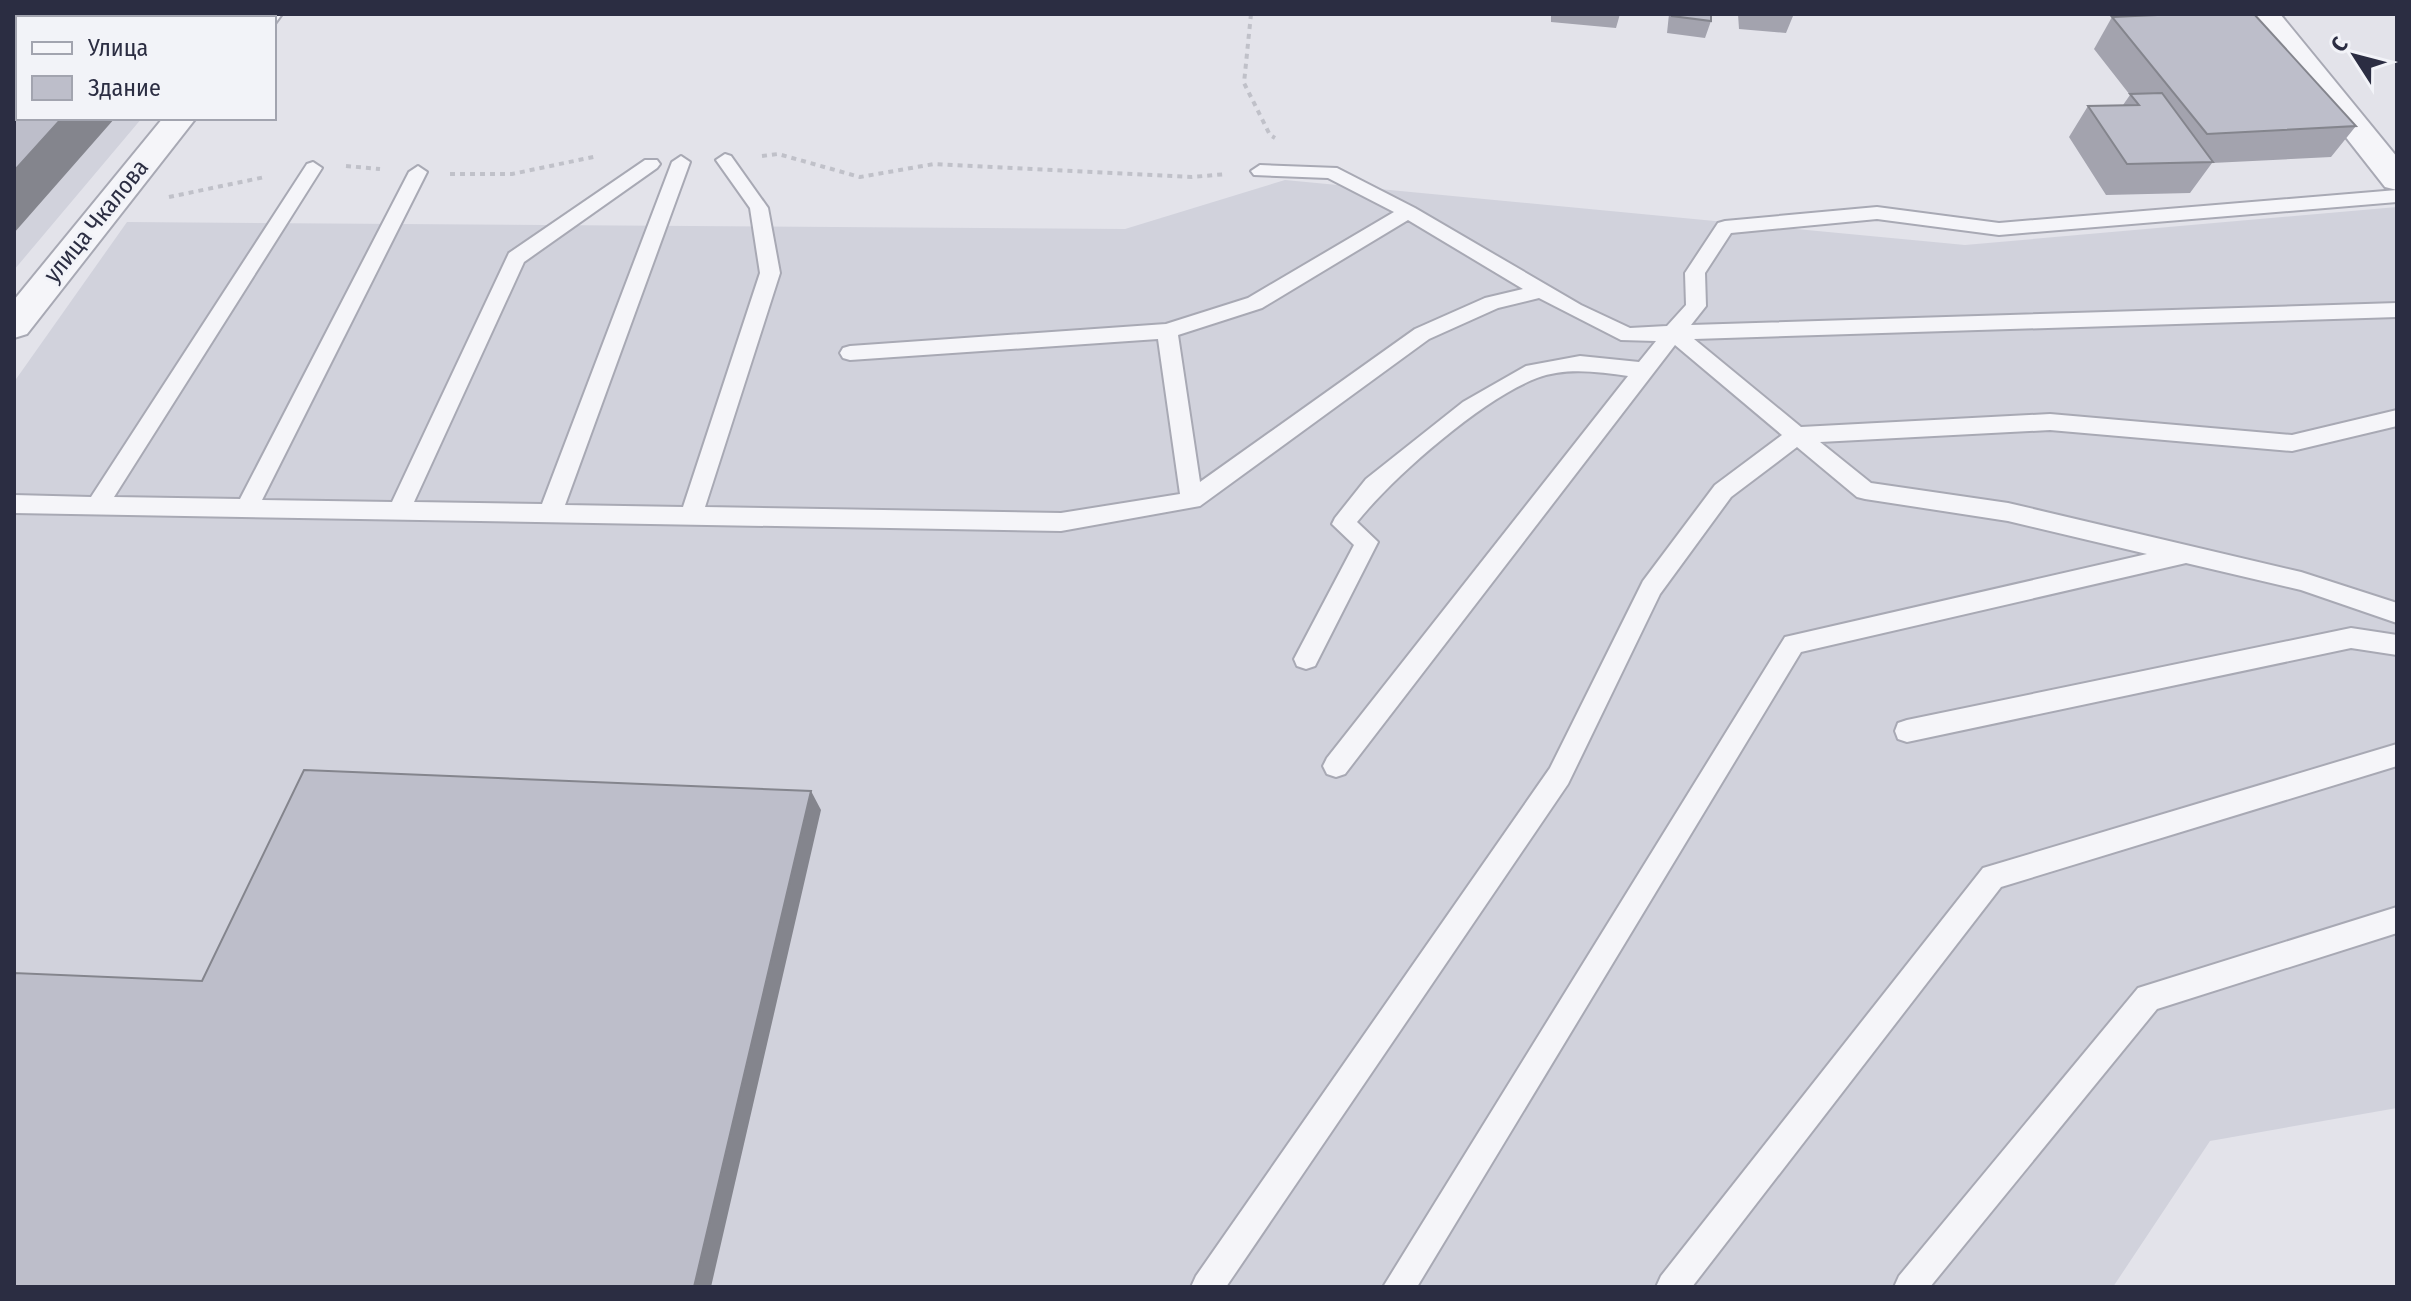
<svg xmlns="http://www.w3.org/2000/svg" width="2411" height="1301" font-family="'Fira Sans Condensed',sans-serif">
  <style>
    .built { fill: #d1d2dc }
    .lines { fill: none; stroke-linecap: round; stroke-linejoin: round }
    .lane-casing { stroke: #a8a9b4; stroke-width: 4 }
    .street-casing { stroke: #a8a9b4; stroke-width: 4 }
    .path { stroke: #c0c1c9; stroke-width: 4; stroke-dasharray: 5 5; stroke-linecap: butt }
    .lane { fill: #f5f5f9; fill-rule: evenodd }
    .street { fill: #f5f5f9; fill-rule: evenodd }
    .wall { fill: #a3a3ae }
    .shaded-wall { fill: #84858d }
    .building { fill: #bdbeca; stroke: #84858d; stroke-width: 2 }
    .labels { text-anchor: middle; dominant-baseline: central; stroke-width: 6; stroke-linejoin: round; paint-order: stroke }
    .far-street-label { font-size: 24px; fill: #2b2d42; stroke: #f2f3f8 }
  </style>
  <rect width="100%" height="100%" fill="#e3e3ea"/>
  <path class="built" d="M14,14H229L226,18H18V118H142L14,270Z
    M1285,180L1965,245L2397,207V1108L2210,1141L2113,1287H14V382L127,222L1125,229Z"/>
  <g class="lines">
    <g class="lane-casing">
      <path id="lane" d="M725,154L731,156L768,208L780,273L705,507L1061,513L1180,494L1158,339L850,360L843,358L840,353L843,348L850,346L1166,324L1248,298L1394,212L1328,178L1254,175L1251,171L1260,165L1337,168L1415,208L1581,305L1630,328L1667,326L1686,305L1685,273L1718,223L1725,221L1877,207L1999,223L2397,190V202L1999,235L1877,219L1731,233L1705,273L1706,306L1691,325L2397,303V317L1694,339L1801,427L2050,414L2292,435L2397,410V426L2292,451L2050,430L1820,442L1871,483L2008,503L2301,572L2397,603V623L2301,590L2186,563L1801,652L1417,1287H1383L1785,637L2147,554L2008,521L1865,499L1857,497L1797,447L1731,497L1660,594L1568,784L1226,1287H1191L1196,1276L1550,768L1643,581L1715,485L1782,435L1675,345L1345,774L1336,777L1327,774L1323,766L1327,758L1628,376C1599,372 1566,367 1537,378C1482,399 1394,476 1357,522L1378,542L1315,666L1306,669L1297,666L1294,659L1354,545L1332,524L1335,518L1366,479L1463,402L1526,366L1580,356L1639,362L1656,341L1621,340L1539,298L1498,308L1429,339L1200,506L1061,531L14,513V495L91,497L307,164L313,162L322,168L114,497L240,499L409,172L418,166L427,172L262,500L392,502L509,253L645,160H657L660,164L657,168L524,262L414,502L542,504L672,162L681,156L690,162L565,505L683,507L760,273L750,208L716,160ZM1408,220L1523,289L1485,298L1415,329L1200,482L1178,335L1262,308Z
        M2351,628L2397,635V655L2351,648L1907,742L1898,739L1895,731L1898,723L1907,720Z
        M2397,744V766L2001,887L1692,1287H1656L1661,1276L1983,868Z
        M2397,907V933L2157,1009L1930,1287H1894L1899,1276L2138,988Z"/>
    </g>
    <g class="street-casing">
      <path id="street" d="M252,14H282L274,25V18H249Z
        M2249,14H2280L2397,157V190L2385,187Z
        M163,118H196L27,334L14,338V300Z"/>
    </g>
    <path class="path" d="M1251,14L1244,83L1270,135L1275,138
      M762,156L778,154L860,177L934,164L1192,177L1227,174
      M346,166L380,169
      M450,174H512L598,156
      M169,197L265,177"/>
    <use href="#lane" class="lane"/>
    <use href="#street" class="street"/>
  </g>
  <path class="wall" d="M21,14H185L187,18H24Z
    M1551,14H1620L1616,28L1551,22Z
    M1669,14H1711V21L1705,38L1667,33Z
    M1738,14H1793V16L1786,33L1739,29Z
    M2135,14H2254L2356,126L2331,157L2212,163L2190,193L2106,195L2069,137L2088,106L2123,105L2130,95L2094,49L2112,17L2137,16Z"/>
  <path class="shaded-wall" d="M157,14H185L187,18H153Z
    M62,118H115L14,233V171Z
    M811,791L821,810L711,1287H694Z"/>
  <path class="building" d="M24,14H157L153,18H56L58,15Z
    M1672,14H1711V21L1672,16Z
    M2180,14H2254L2356,126L2207,134L2112,17Z
    M18,86V118H62L14,171V90Z
    M2162,93L2213,162L2127,164L2088,106L2139,105L2130,94Z
    M304,770L811,791L694,1287H14V973L202,981Z"/>
  <g class="labels">
    <g class="far-street-label">
      <text transform="translate(96 221) rotate(-51)">улица Чкалова</text>
    </g>
  </g>
  <rect width="2411" height="1301" fill="none" stroke="#2b2d42" stroke-width="32"/>
  <rect x="16" y="16" width="260" height="104" fill="#f2f3f8" stroke="#a2a4af" stroke-width="2"/>
  <rect x="32" y="42" width="40" height="12" fill="#f5f5f9" stroke="#a2a4af" stroke-width="2"/>
  <text x="88" y="56" font-size="24" fill="#2b2d42">Улица</text>
  <rect x="32" y="76" width="40" height="24" fill="#bdbeca" stroke="#a2a4af" stroke-width="2"/>
  <text x="88" y="96" font-size="24" fill="#2b2d42">Здание</text>
  <g transform="translate(2355 56) rotate(306)" stroke="#f2f3f8" stroke-width="6" paint-order="stroke">
  <path d="M0-6L14 30L0 20L-14 30Z" fill="#2b2d42"/>
  <text y="-12" font-size="22" font-weight="bold" text-anchor="middle" fill="#2b2d42">С</text>
  </g>
</svg>
